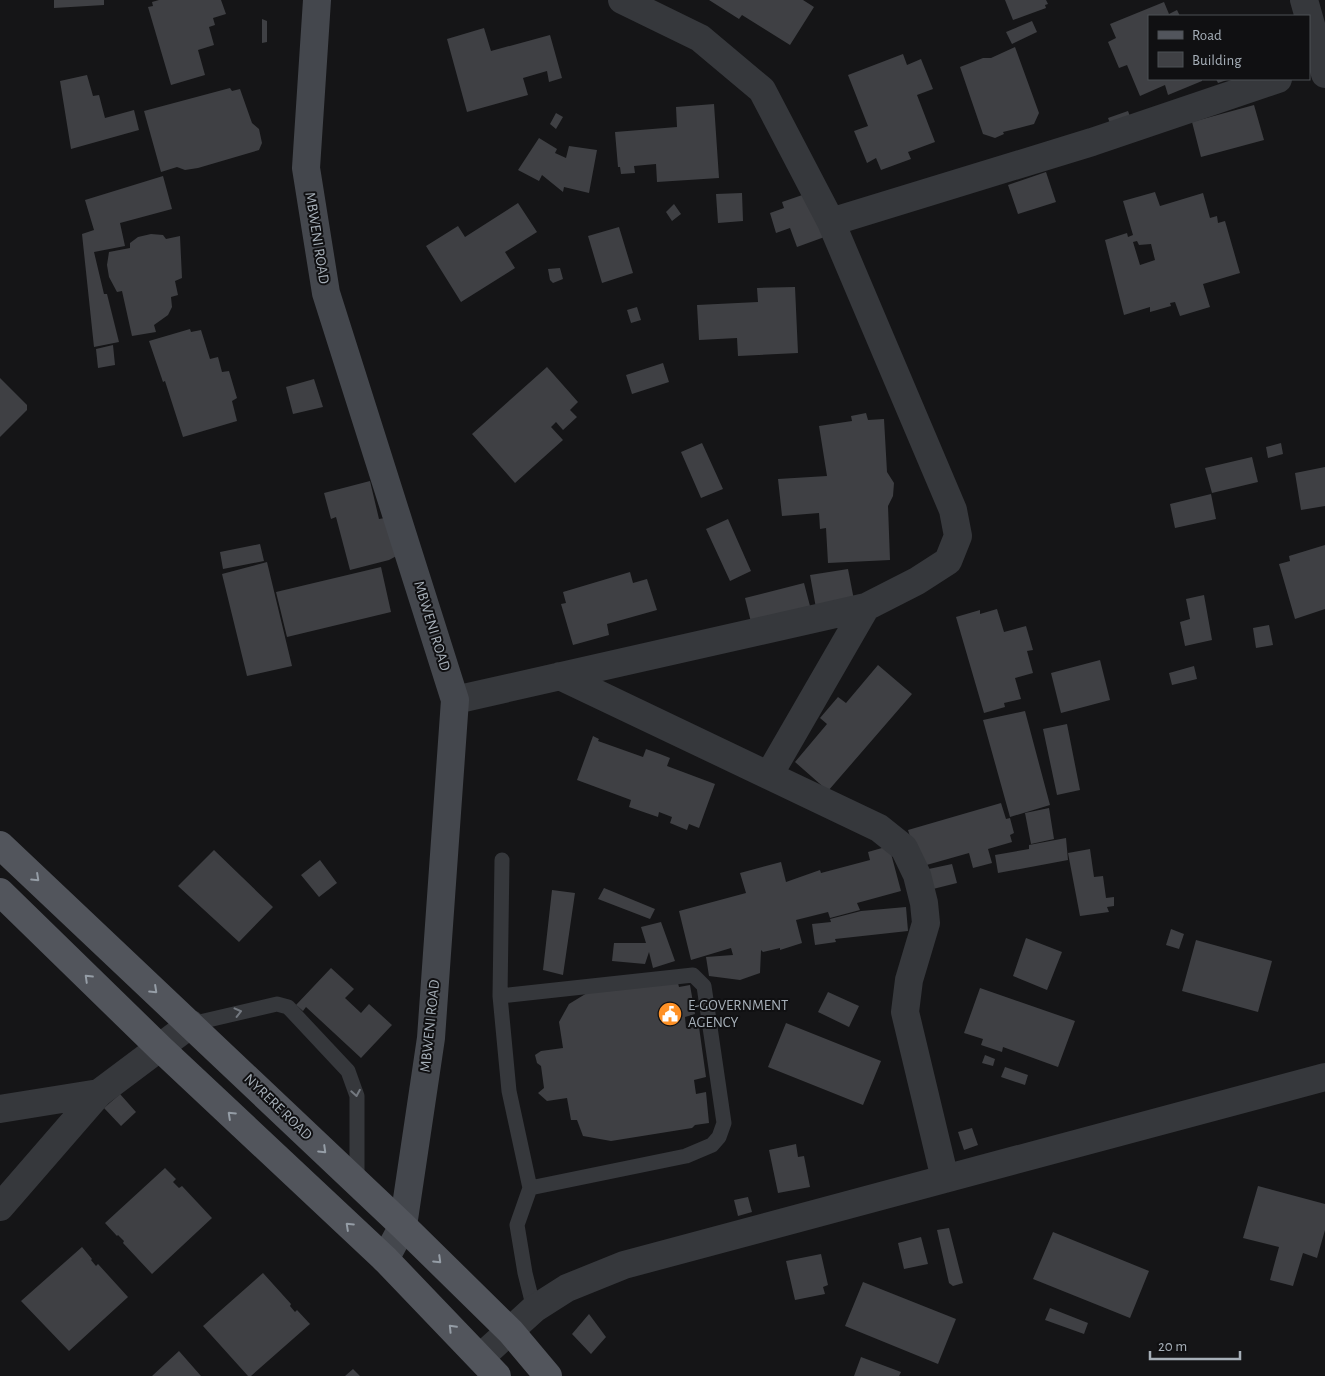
<svg xmlns="http://www.w3.org/2000/svg" width="1325" height="1376" font-family="'Alegreya Sans',sans-serif">
  <style>
    .building { fill: #3f4044; fill-rule: evenodd }
    .lines { fill: none; stroke-linecap: round; stroke-linejoin: round }
    .lane { stroke: #36383c; stroke-width: 15 }
    .street { stroke: #36383c; stroke-width: 28 }
    .secondary { stroke: #44474d; stroke-width: 28 }
    .primary { stroke: #52555c; stroke-width: 28 }
    .oneway { stroke: #959da6 }
    .oneway2 { stroke: #747980 }
    .labels { text-anchor: middle; dominant-baseline: central; stroke-width: 4; stroke-linejoin: round; paint-order: stroke }
    .street-label { font-size: 15px; fill: #a6afb8; stroke: #101012 }
    .poi-label { font-size: 15px; fill: #a6afb8; stroke: #101012; text-anchor: start }
  </style>
  <rect width="100%" height="100%" fill="#151517"/>
  <path class="building" d="M54,0H104V5L54,8Z
    M159,0H221L226,14L213,18L215,25L209,27L214,45L198,50L205,75L171,85L148,7L153,6L152,2Z
    M709,0H803L814,7L790,45L742,15L739,19Z
    M1005,0H1046L1048,4L1045,5L1046,8L1013,20Z
    M1164,2L1169,14L1177,10L1180,16H1149V79H1202V81L1168,95L1165,85L1140,96L1127,65L1119,68L1108,42L1116,38L1110,24Z
    M262,19L267,21V42L262,43Z
    M1032,21L1037,32L1012,44L1006,32Z
    M484,28L491,51L550,35L562,78L549,82L547,71L523,78L528,95L467,112L447,39Z
    M1015,47L1039,113L1034,124L1003,132L1004,134L995,138L983,134L960,67L983,58H991Z
    M903,54L907,65L921,59L933,89L917,95L935,142L908,152L911,159L881,170L876,158L867,163L854,131L868,126L848,75Z
    M87,75L93,96L99,95L105,118L134,110L139,130L71,149L60,81Z
    M1216,79H1230L1218,83Z
    M230,88L232,91L240,89L252,123L259,129L262,143L259,150L198,168L185,170L177,167L161,172L144,111Z
    M714,104L719,178L657,182L656,164L634,166L635,173L621,174L620,167H618L615,132L677,127L676,107Z
    M1254,105L1264,140L1201,157L1192,122Z
    M1128,111L1131,119L1111,126L1108,118Z
    M556,113L563,117L556,129L550,124Z
    M539,138L557,149L555,153L566,158L569,146L597,150L589,193L564,187L563,192L542,175L539,181L518,170Z
    M1046,172L1056,202L1018,214L1008,185Z
    M163,176L172,209L120,223L125,246L94,252L104,294H107L119,342L94,347L82,234L94,230L85,200Z
    M814,191L830,235L797,247L790,228L776,233L770,213L784,208L782,202Z
    M1155,192L1160,206L1203,193L1210,218L1217,216L1218,223L1225,221L1240,273L1203,284L1210,307L1180,316L1175,302L1170,303L1171,306L1150,312V307L1124,315L1105,240L1127,233L1128,237L1133,235L1123,201ZM1137,241L1139,245L1151,244L1155,260L1140,265L1133,242Z
    M742,193L743,221L718,223L716,194Z
    M518,203L537,232L505,252L515,268L461,302L426,246L458,226L465,237Z
    M674,204L681,214L672,221L666,212Z
    M619,227L633,273L602,283L588,236Z
    M151,234L163,235L166,239L180,236L182,278L175,281L178,295L171,297L172,307L168,315L154,325L156,332L132,336L122,291L117,292L109,277L107,265L109,252L130,248V243L138,237Z
    M560,268L563,279L553,283L550,280L548,269Z
    M795,287L798,353L738,356L737,338L699,340L697,305L758,302L757,288Z
    M637,307L641,320L631,323L627,310Z
    M190,329L191,332L201,330L210,359L218,357L222,372L229,371L237,398L232,401L237,421L183,437L165,381L163,382L149,341Z
    M113,345L115,365L98,368L96,349Z
    M663,363L669,382L632,394L626,375Z
    M547,367L578,402L570,410L577,417L563,430L556,422L551,427L563,440L515,483L472,434Z
    M0,378L27,405V410L0,437Z
    M314,379L323,407L293,414L286,387Z
    M866,413L868,420L884,419L887,472L894,483L893,496L888,506L890,560L828,563L826,528L820,529L819,513L782,516L778,479L827,476L819,426L852,421L851,416Z
    M702,443L723,489L701,498L681,452Z
    M1281,443L1283,454L1268,458L1266,447Z
    M1252,457L1258,482L1212,493L1205,468Z
    M1325,467V506L1301,510L1295,473Z
    M370,481L379,519L396,516L404,552L389,560L350,570L336,517L331,519L324,493Z
    M1211,494L1216,519L1175,528L1170,504Z
    M728,519L751,571L730,581L706,529Z
    M260,544L264,561L223,569L220,552Z
    M1325,545V609L1295,619L1279,564L1290,561L1289,556Z
    M267,562L292,666L247,676L222,574Z
    M381,567L391,612L287,637L276,592Z
    M848,569L854,600L816,608L810,575Z
    M630,572L633,583L647,579L657,610L607,624L609,635L573,645L561,604L566,603L563,592Z
    M804,583L810,606L751,622L745,598Z
    M1204,595L1212,640L1185,646L1180,622L1190,619L1186,599Z
    M997,609L1004,632L1026,626L1033,650L1027,651L1033,673L1015,678L1021,699L1004,703L1005,707L984,713L956,617L980,610V614Z
    M1269,625L1273,645L1256,648L1253,628Z
    M1100,660L1110,700L1061,713L1051,673Z
    M878,665L912,694L828,791L795,762L827,724L820,718L838,697L846,703Z
    M1194,666L1197,679L1172,685L1169,673Z
    M1025,711L1050,805L1010,817L983,720Z
    M1067,724L1080,790L1057,795L1043,729Z
    M593,736L599,739L598,741L643,757L646,749L660,754L670,758L667,766L715,784L699,828L689,824L687,830L670,823L672,817L659,812L658,817L629,807L631,800L577,780Z
    M1001,803L1006,819L1010,818L1014,833L1010,835L1012,842L988,849L992,863L973,868L969,853L923,866L915,852L908,830Z
    M1049,808L1054,839L1031,844L1025,813Z
    M1066,838L1068,860L998,873L995,855L1029,849V845Z
    M889,846L901,891L857,903L860,910L830,918L828,912L796,920L802,943L780,950V948L763,952L761,950L760,973L740,980L709,976L706,957L733,955L731,948L691,960L679,911L746,893L740,873L781,862L786,882L820,870L821,873L870,860L868,852Z
    M1090,849L1094,877L1103,876L1106,898L1114,897V906L1107,907L1109,912L1080,916L1068,853Z
    M214,850L273,907L239,942L178,886Z
    M320,860L337,883L319,897L301,875Z
    M952,864L957,883L929,890L924,870Z
    M604,888L655,909L650,919L598,899Z
    M552,890L575,893L563,975L543,970Z
    M906,907L908,931L835,939L836,942L815,945L812,924L831,922L830,919L861,911Z
    M661,922L675,961L653,968L649,952L645,964L612,961L614,943H646L641,927Z
    M1171,929L1184,934L1179,949L1166,945Z
    M1026,938L1062,952L1047,990L1013,976Z
    M1196,940L1272,961L1258,1012L1182,991Z
    M331,968L354,989L345,998L361,1013L369,1004L392,1025L361,1058L306,1007L303,1011L296,1005Z
    M678,983L679,987L690,985L695,1014L685,1017L686,1028L699,1027L706,1077L694,1080L696,1094L706,1092L709,1123L695,1125L692,1128L611,1141L583,1136L577,1120H571L567,1098L547,1101L538,1093L544,1088L541,1066L537,1063L535,1055L541,1051L563,1048L559,1022L569,1004L587,993Z
    M980,988L1075,1021L1058,1067L1003,1047L1002,1052L981,1045L983,1039L964,1033Z
    M828,992L859,1006L849,1027L818,1012Z
    M786,1023L881,1061L863,1105L768,1067Z
    M985,1055L995,1059L993,1066L982,1063Z
    M1005,1067L1028,1075L1025,1085L1001,1077Z
    M120,1094L136,1112L121,1126L104,1108Z
    M972,1128L978,1145L964,1150L958,1132Z
    M796,1144L798,1157L804,1156L810,1187L778,1193L769,1150Z
    M165,1168L176,1179L173,1182L179,1188L182,1186L212,1218L152,1274L123,1243L124,1241L118,1235L117,1236L105,1223Z
    M1258,1186L1325,1204V1230L1317,1258L1303,1253L1293,1286L1270,1280L1279,1247L1243,1238Z
    M748,1197L752,1212L738,1216L734,1200Z
    M949,1228L963,1283L953,1286L949,1283L937,1230Z
    M1053,1232L1149,1271L1130,1318L1033,1279Z
    M921,1237L928,1264L904,1269L898,1243Z
    M82,1247L92,1259L91,1260L96,1266L98,1264L128,1297L69,1351L21,1301Z
    M821,1254L828,1285L823,1287L825,1294L795,1300L786,1261Z
    M263,1273L291,1304L290,1306L295,1312L297,1310L310,1324L251,1376H248L203,1326Z
    M863,1282L956,1319L938,1364L845,1326Z
    M1050,1308L1088,1323L1084,1334L1045,1320Z
    M589,1314L606,1337L591,1354L572,1334Z
    M179,1351L201,1376H152Z
    M861,1357L901,1372L899,1376H854Z
    M353,1369L360,1376H345Z"/>
  <g class="lines">
    <path class="lane" d="M502,860L500,996L509,1091L530,1188
      M500,996L693,975L704,986L724,1123L719,1137L712,1145L686,1156L530,1188L517,1225L525,1273L534,1309
      M191,1024L277,1004L288,1007L348,1071L357,1096V1183"/>
    <path class="street" d="M1304,0L1325,74
      M831,222L1092,142L1278,79
      M560,676L879,828L904,848L917,875L924,903L926,923L909,980L905,1012L945,1179
      M455,700L866,607L917,581L948,561L958,536L953,510L831,222L762,90L700,38L622,0
      M769,775L866,607
      M0,1109L99,1093
      M0,1207L99,1093L191,1024
      M481,1357L534,1309L567,1288L624,1265L1325,1077"/>
    <path class="secondary" d="M317,0L306,168L326,293L455,700L431,1038L403,1226L385,1259"/>
    <path class="primary" d="M0,845L403,1226L511,1332L548,1376
      M0,892L160,1048L385,1259L497,1376"/>
  </g>
  <defs><path id="oneway-chevron" d="M-2-3.5L2.5 0L-2 3.5" fill="none" stroke-width="1.6" stroke-linecap="round" stroke-linejoin="round" transform="scale(1.25)"/></defs>
  <g class="oneway">
    <use href="#oneway-chevron" transform="translate(36 878) rotate(43)"/>
    <use href="#oneway-chevron" transform="translate(88 978) rotate(-136)"/>
    <use href="#oneway-chevron" transform="translate(154 990) rotate(43)"/>
    <use href="#oneway-chevron" transform="translate(231 1115) rotate(-137)"/>
    <use href="#oneway-chevron" transform="translate(323 1150) rotate(44)"/>
    <use href="#oneway-chevron" transform="translate(349 1226) rotate(-137)"/>
    <use href="#oneway-chevron" transform="translate(438 1260) rotate(44)"/>
    <use href="#oneway-chevron" transform="translate(452 1328) rotate(-134)"/>
  </g>
  <g class="oneway2">
    <use href="#oneway-chevron" transform="translate(238 1012) rotate(-14)"/>
    <use href="#oneway-chevron" transform="translate(356 1093) rotate(80)"/>
  </g>
  <defs>
    <g id="civic-disc" transform="scale(1.25)"><circle r="9.5" fill="#fe9126" stroke="#101012"/><path d="M-.6-6.5H3V-4.5H.6V-3L4-1V1h2V6H-6V1h2V-1L-.6-3ZM-1.2 2.5V6h2.4V2.5Z" fill="#fff"/></g>
  </defs>
  <g fill-rule="evenodd">
    <use href="#civic-disc" x="670" y="1014"/>
  </g>
  <g class="labels">
    <g class="street-label">
      <text transform="translate(317 238) rotate(81)">MBWENI ROAD</text>
      <text transform="translate(432 626) rotate(73)">MBWENI ROAD</text>
      <text transform="translate(430 1026) rotate(-84)">MBWENI ROAD</text>
      <text transform="translate(278 1107) rotate(44)">NYRERE ROAD</text>
    </g>
    <g class="poi-label">
      <text x="688" y="1005">E-GOVERNMENT<tspan x="688" dy="17">AGENCY</tspan></text>
    </g>
  </g>
  <rect x="1148" y="15" width="162" height="65" fill="#101012" stroke="#4c5054"/>
  <rect x="1158" y="31" width="25" height="8" fill="#52555c" stroke="#4c5054"/>
  <text x="1192" y="40" font-size="15" fill="#a6afb8">Road</text>
  <rect x="1158" y="52" width="25" height="15" fill="#3f4044" stroke="#4c5054"/>
  <text x="1192" y="65" font-size="15" fill="#a6afb8">Building</text>
  <path d="M1150 1351v8h90v-8" fill="none" stroke="#a6afb8" stroke-width="2.5"/>
  <text x="1158" y="1351" font-size="15" fill="#a6afb8" stroke="#101012" stroke-width="4" paint-order="stroke">20 m</text>
</svg>
